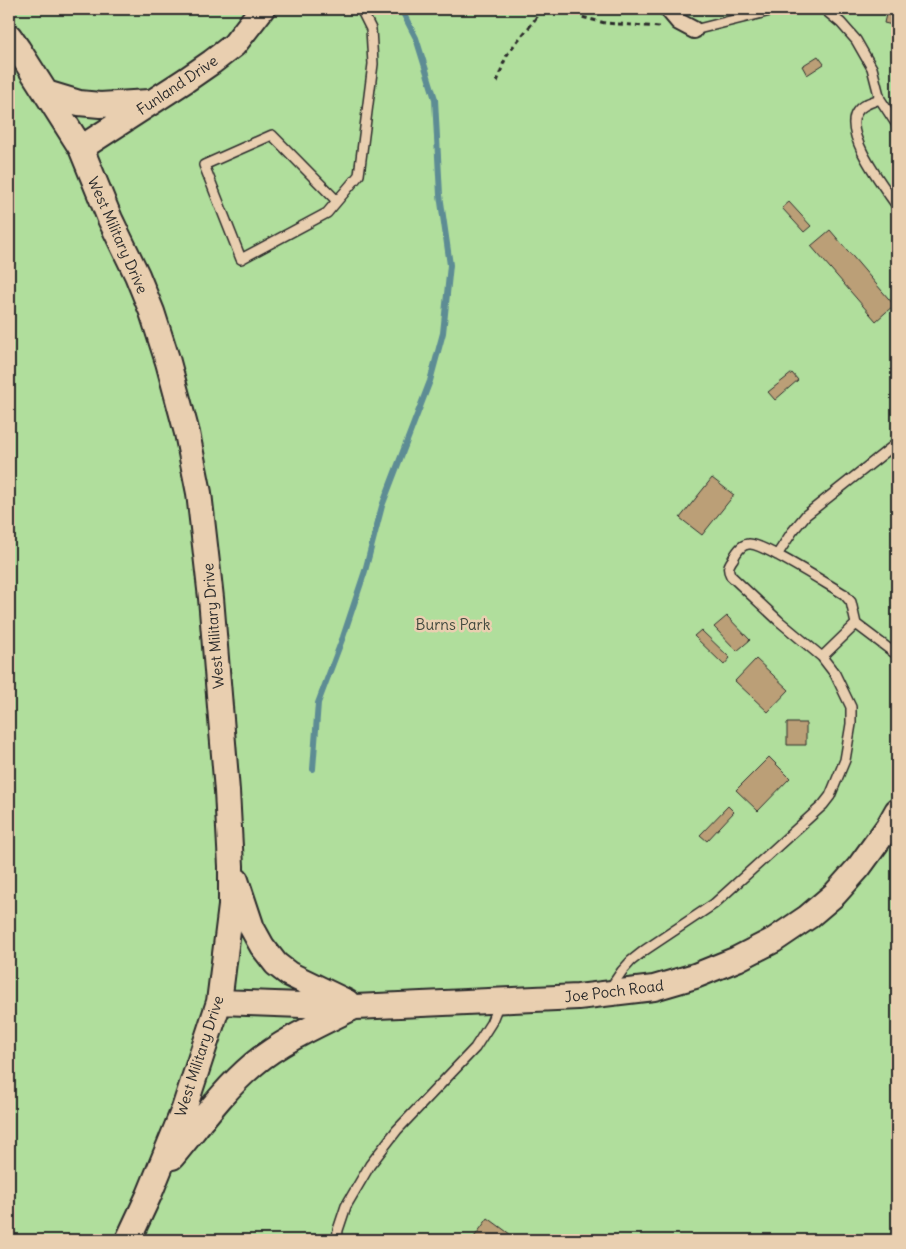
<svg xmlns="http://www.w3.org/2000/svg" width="906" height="1249" font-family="Delius,sans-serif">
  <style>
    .green { fill: #b0de9c; stroke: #6e8464 }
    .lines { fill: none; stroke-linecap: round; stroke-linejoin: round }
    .stream { stroke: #5d8c94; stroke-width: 6 }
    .building { fill: #bb9f77; stroke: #2b2b2b }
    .lane-casing { stroke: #2b2b2b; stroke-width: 12 }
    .street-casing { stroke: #2b2b2b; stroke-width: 20 }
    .secondary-casing { stroke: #2b2b2b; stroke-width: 28 }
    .path { stroke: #2b2b2b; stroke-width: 3; stroke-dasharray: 5 4; stroke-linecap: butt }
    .lane { stroke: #e9cfb0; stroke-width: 9 }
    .street { stroke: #e9cfb0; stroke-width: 16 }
    .secondary { stroke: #e9cfb0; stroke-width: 24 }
    .labels { text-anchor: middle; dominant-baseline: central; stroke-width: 5; stroke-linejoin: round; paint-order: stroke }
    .street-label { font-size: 15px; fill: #2b2b2b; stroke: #e9cfb0 }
    .park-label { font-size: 15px; fill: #3f463c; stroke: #e9cfb0 }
  </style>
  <rect width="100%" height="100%" fill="#e0c4a1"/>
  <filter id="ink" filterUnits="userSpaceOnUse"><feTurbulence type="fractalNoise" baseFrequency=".02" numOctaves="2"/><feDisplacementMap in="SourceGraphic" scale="10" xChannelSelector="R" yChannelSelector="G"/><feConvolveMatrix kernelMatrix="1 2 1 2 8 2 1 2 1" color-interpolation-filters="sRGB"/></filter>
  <g filter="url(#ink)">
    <path class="green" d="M9,9H897V1240H9Z"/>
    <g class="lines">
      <path class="stream" d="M313,769L318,703L343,637L365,571L382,506L430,381L443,333L450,265L440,195L435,99L416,38L401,9"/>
    </g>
    <path class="building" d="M887,10L897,13V26L884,23Z
      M818,56L824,64L807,75L802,66Z
      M789,202L811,226L804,232L782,208Z
      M830,230L894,305L876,321L811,246Z
      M792,373L798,380L775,400L768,392Z
      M712,478L734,495L702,535L680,518Z
      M727,616L750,640L737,651L714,627Z
      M701,630L730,658L724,665L694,636Z
      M756,659L789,690L768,712L735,681Z
      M787,723H806V745H787Z
      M769,757L790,778L758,811L736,790Z
      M728,806L734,812L707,841L700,835Z
      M488,1218L518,1240H472Z"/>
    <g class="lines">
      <g class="lane-casing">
        <path id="lane" d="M824,9L841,23L856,40L872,68L880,99L897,125
          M694,30L778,9
          M880,99C872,102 862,104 857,112C842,134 885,188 897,206
          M337,201L272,135L204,165L241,259L327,213L359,175L373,64L371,29L361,9
          M777,555L792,532L806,515L897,443
          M822,657L856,624L897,655
          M609,990L622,971L631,961L645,950L714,904L823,805L830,796L845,760L851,724V707L835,674L822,657L779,621L731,576C727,569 728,566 733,559C736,553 742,544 749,544C761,542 830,586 844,594L851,602L856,624
          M337,1240L338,1230L346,1206L370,1165L397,1130L475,1048L491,1023L499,1003"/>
      </g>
      <g class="street-casing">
        <path id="street" d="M668,9L679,22L694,30"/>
      </g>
      <g class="secondary-casing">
        <path id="secondary" d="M9,36L18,49L81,148L110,219L137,275L152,312L168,362L187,433L199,493L211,598L227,791L231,866V906L219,1002L184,1109L149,1195L128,1240
          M46,93L79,103L100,105L149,102
          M81,148L186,80L212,62L234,45L262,9
          M236,880L252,928L262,946L276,964L289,974L347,1002
          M219,1002L355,1007L578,997L654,988L695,976L737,959L774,940L808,917L835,894L859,867L888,827L897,811
          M172,1157C198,1126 222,1091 254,1064C283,1040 320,1024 354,1007"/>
      </g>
      <path class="path" d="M580,9L582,17L605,23L659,27
        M497,82C500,74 503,63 507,55C517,39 533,26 541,9"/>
      <use href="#lane" class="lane"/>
      <use href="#street" class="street"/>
      <use href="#secondary" class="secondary"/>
    </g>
  </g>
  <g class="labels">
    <g class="street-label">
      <text transform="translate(177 85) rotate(-34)">Funland Drive</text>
      <text transform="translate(118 235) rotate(66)">West Military Drive</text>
      <text transform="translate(213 626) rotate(-95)">West Military Drive</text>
      <text transform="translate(614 991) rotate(-7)">Joe Poch Road</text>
      <text transform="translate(199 1056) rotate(-72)">West Military Drive</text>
    </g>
    <g class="park-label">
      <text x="453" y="624">Burns Park</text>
    </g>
  </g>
  <rect width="906" height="1249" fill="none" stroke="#e9cfb0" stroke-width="30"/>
  <rect x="15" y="15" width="876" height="1219" fill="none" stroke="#2b2b2b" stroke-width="2" filter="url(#ink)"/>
</svg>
